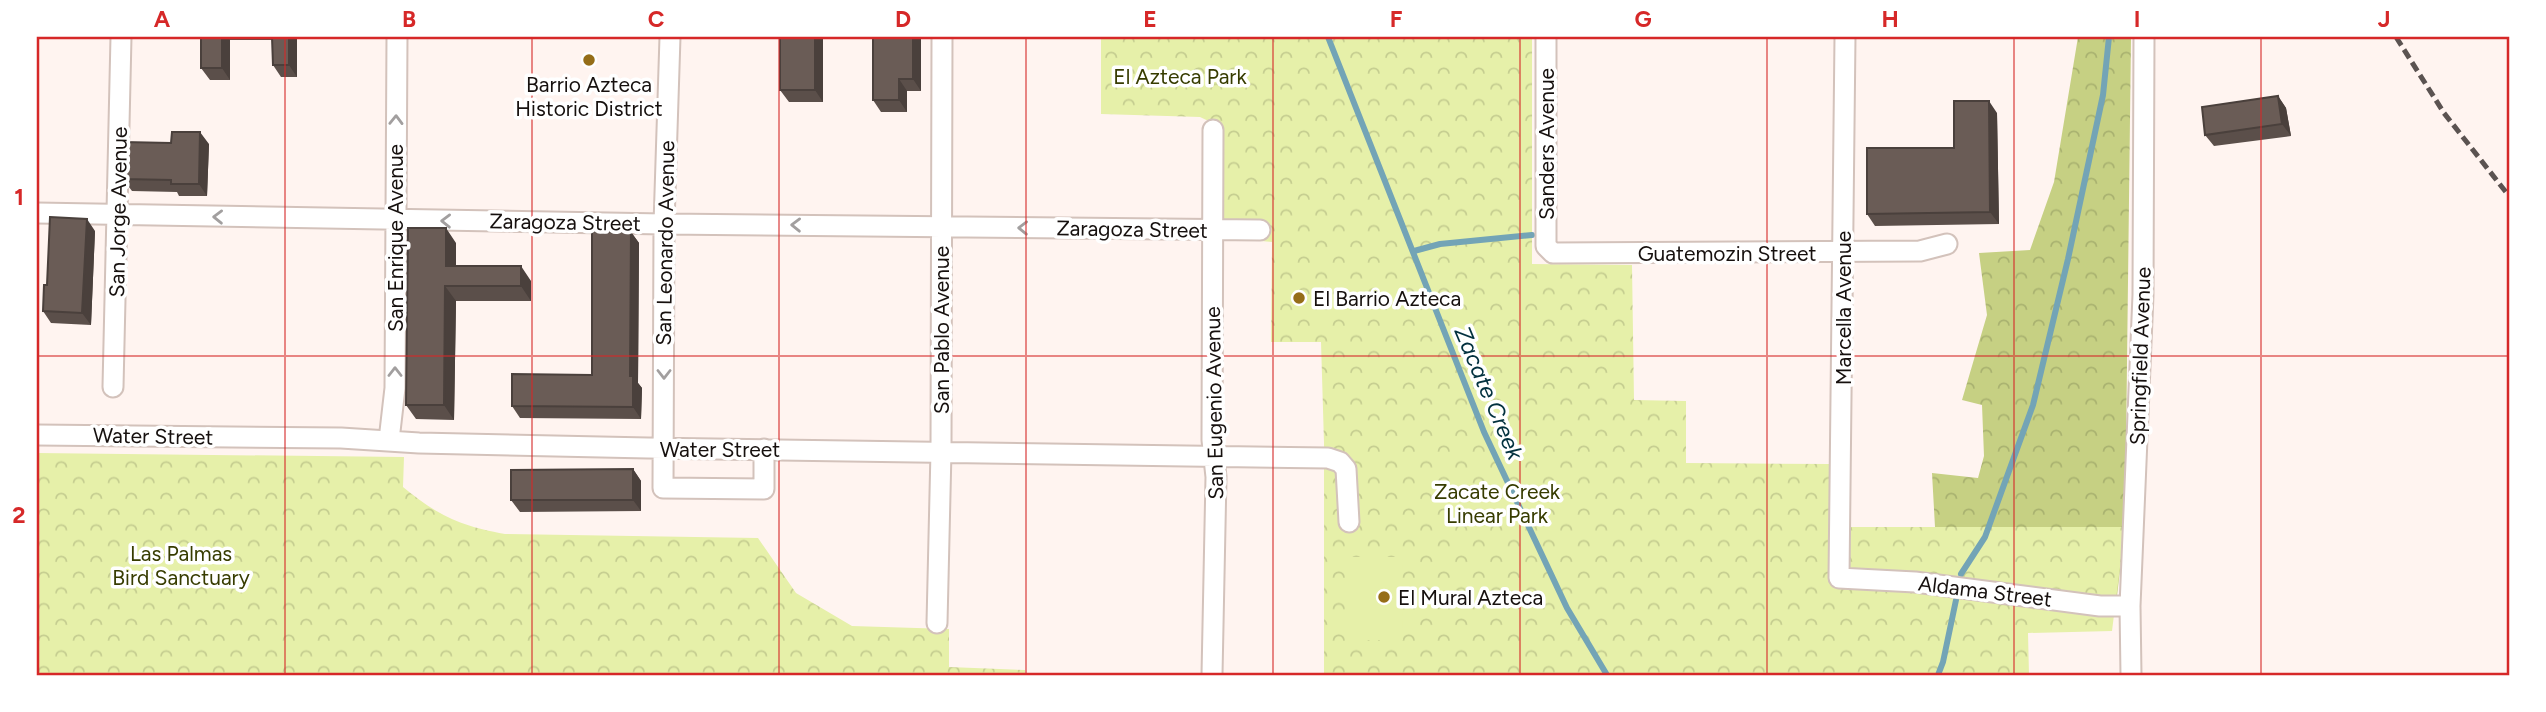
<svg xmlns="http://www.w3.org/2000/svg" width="2546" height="712" font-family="Figtree,sans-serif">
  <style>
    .forest { fill: url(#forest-crowns) }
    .park { fill: url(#park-crowns) }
    .pitch { fill: #e6f0a9 }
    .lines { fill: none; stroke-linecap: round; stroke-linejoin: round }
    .stream { stroke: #73a4b6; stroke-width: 6 }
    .minor-casing { stroke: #d3c2bb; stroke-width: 23 }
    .minor { stroke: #fff; stroke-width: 19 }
    .rail { stroke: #5b5351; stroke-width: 5; stroke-dasharray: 10 5; stroke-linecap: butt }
    .wall { fill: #5b4f4a }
    .shaded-wall { fill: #4a403c }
    .building { fill: #6a5c56; stroke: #4a403c; stroke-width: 2 }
    .oneway { stroke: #a29f9f }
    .grid { fill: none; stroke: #d62828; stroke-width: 2; stroke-opacity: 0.55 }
    .poi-dot { fill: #956d18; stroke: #fff; stroke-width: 2.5 }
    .labels { text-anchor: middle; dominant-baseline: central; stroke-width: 7; stroke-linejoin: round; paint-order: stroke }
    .park-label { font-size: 21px; fill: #373c00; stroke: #fff }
    .poi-label { font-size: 21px; fill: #16100e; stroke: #fff; text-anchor: start }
    .street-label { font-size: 21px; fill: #16100e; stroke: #fff }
    .water-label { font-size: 23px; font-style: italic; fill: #02313e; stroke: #fff }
    .neatline { fill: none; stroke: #d62828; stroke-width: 2.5 }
    .grid-label { font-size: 23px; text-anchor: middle; font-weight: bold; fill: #d62828 }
  </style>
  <defs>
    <pattern id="forest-crowns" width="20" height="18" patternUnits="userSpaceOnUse" patternTransform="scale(1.75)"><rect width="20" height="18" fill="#c6d083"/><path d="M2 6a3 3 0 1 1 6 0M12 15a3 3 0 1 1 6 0" fill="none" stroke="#a9b270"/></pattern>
    <pattern id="park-crowns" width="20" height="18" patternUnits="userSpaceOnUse" patternTransform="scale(1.75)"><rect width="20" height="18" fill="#e6f0a9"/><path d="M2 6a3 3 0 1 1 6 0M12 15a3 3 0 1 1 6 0" fill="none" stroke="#c5cd90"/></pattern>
  </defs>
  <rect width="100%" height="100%" fill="#fff4f0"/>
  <path class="forest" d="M2078,37H2131L2125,527L2117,596L1856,527H1935L1932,473L1978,478L1984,456L1982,405L1962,400L1987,315L1979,253L2030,250L2054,182Z"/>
  <path class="park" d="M1101,37H1532V264L1632,265L1634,400L1686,401V463L1830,464L1831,527H2125L2112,631L2028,633L2029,675H1324V443L1321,342H1271L1272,242L1261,241L1260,223H1221L1219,126L1200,117L1101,114Z
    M37,453L404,457L403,487C438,516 461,526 505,534L758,538L796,593L852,626L949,629V667L1025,670V675H37Z"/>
  <path class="pitch" d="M1349,557H1402L1403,640H1349Z"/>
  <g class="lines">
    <path class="stream" d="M1328,37L1484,432L1567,608L1607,675
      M1414,251L1440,244L1532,235
      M1961,574L1985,537L2033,405L2068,259L2103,95L2109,37
      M1938,675L1943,662L1956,600"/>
    <g class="minor-casing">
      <path id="minor" d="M670,37L664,224L663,488L764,489V449
        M1546,37V246L1553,253L1920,251L1947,244
        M1845,37L1839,578L1915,582L2100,606H2130
        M37,213L664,224L1260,230
        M113,387L121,37
        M37,435L341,438L419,443L648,448L1328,458L1340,462L1346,469L1349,522
        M389,440L395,388L397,37
        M937,623L941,451L942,37
        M1212,675L1216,477L1212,440L1213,130
        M2131,675L2130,606L2143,295L2144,37"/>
    </g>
    <use href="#minor" class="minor"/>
    <path class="rail" d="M2396,37L2444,113L2509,196"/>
  </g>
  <path class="wall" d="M201,37H297V77H281L273,65L272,40H230V80H210L201,68Z
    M823,37V102H789L780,90Z
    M921,37V91H907V112H881L873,100Z
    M2278,96L2286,108L2291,136L2214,146L2205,135Z
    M1997,113L1999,224L1875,226L1867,214L1954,148Z
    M171,143L209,144L207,196H179L177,192L132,191L123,179Z
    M95,231L91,325L51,323L43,311Z
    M631,232L639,243L638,383L642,388L641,419L520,418L512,406L592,375Z
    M456,243V266L531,281V301H456L454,420L416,419L406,405Z
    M633,469L641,481V511L520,512L511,500Z"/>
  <path class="shaded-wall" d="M222,37H228L230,40V80L222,68Z
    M289,37H297V77L289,65Z
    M815,37H823V102L815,90Z
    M913,37H921V91L913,79Z
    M899,79L907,91V112L899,100Z
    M2278,96L2286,108L2291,136L2282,124Z
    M1989,101L1997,113L1999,224L1990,212Z
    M200,132L209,144L207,196L199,184Z
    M87,219L95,231L91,325L82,313Z
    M446,228L456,243V281L446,266Z
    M631,232L639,243L638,383L642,388L641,419L633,407L630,376Z
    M521,266L531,281V301L521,286Z
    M445,286L456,301L454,420L444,405Z
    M633,469L641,481V511L633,500Z"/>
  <path class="building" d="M201,37H222V68H201Z
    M272,37H289V65H273Z
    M780,37H815V90H780Z
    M873,37H913V79H899V100H873Z
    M2278,96L2282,124L2205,135L2202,107Z
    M1954,101H1989L1990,212L1867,214V148H1954Z
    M172,132H200L199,184H171V180L123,179L124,142L171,143Z
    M50,217L87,219L82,313L43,311L44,285H47Z
    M408,228H446V266H521V286H445L444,405H406Z
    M592,231L631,232L630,376H633V407L512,406V374L592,375Z
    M633,469V500H511V470Z"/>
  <defs><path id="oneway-chevron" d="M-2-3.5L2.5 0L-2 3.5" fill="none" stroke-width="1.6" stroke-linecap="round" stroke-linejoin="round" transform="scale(1.75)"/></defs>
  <g class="oneway">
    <use href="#oneway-chevron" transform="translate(396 120) rotate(-89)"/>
    <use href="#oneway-chevron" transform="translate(218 217) rotate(-179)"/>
    <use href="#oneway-chevron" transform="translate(446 221) rotate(-179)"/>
    <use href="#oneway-chevron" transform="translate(796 225) rotate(-179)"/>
    <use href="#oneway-chevron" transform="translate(1023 228) rotate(-179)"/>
    <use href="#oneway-chevron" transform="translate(395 372) rotate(-90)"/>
    <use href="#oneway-chevron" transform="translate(664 374) rotate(90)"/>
  </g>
  <path class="grid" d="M285,37V675M532,37V675M779,37V675M1026,37V675M1273,37V675M1520,37V675M1767,37V675M2014,37V675M2261,37V675M37,356H2509"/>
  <g class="poi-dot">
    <circle cx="589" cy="60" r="7"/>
    <circle cx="1299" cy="298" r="7"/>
    <circle cx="1384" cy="597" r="7"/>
  </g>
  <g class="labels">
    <g class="park-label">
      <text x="1180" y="76">El Azteca Park</text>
      <text x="1497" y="491">Zacate Creek<tspan x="1497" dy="24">Linear Park</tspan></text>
      <text x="181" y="553">Las Palmas<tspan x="181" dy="24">Bird Sanctuary</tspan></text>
    </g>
    <g class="poi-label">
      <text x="589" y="84" text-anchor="middle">Barrio Azteca<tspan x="589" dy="24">Historic District</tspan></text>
      <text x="1313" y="298">El Barrio Azteca</text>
      <text x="1398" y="597">El Mural Azteca</text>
    </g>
    <g class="street-label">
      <text transform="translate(1546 144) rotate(-90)">Sanders Avenue</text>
      <text transform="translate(118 212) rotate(-89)">San Jorge Avenue</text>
      <text transform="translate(565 222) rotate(1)">Zaragoza Street</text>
      <text transform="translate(1132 229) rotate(1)">Zaragoza Street</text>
      <text transform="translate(395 238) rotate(-90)">San Enrique Avenue</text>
      <text transform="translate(665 243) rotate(-89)">San Leonardo Avenue</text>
      <text x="1727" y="253">Guatemozin Street</text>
      <text transform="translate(1843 308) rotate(-90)">Marcella Avenue</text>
      <text transform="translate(941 330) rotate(-90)">San Pablo Avenue</text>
      <text transform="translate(2140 356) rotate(-88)">Springfield Avenue</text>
      <text transform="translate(1214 403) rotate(-91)">San Eugenio Avenue</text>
      <text transform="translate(153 436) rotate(1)">Water Street</text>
      <text x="720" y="449">Water Street</text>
      <text transform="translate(1985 591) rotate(7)">Aldama Street</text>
    </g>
    <g class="water-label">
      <text transform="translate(1489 393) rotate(67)">Zacate Creek</text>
    </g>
  </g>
  <rect width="2546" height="712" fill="none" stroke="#ffffff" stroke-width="77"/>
  <rect x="38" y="38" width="2470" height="636" class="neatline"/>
  <g class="grid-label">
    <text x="162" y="27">A</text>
    <text x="409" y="27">B</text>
    <text x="656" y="27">C</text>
    <text x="903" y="27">D</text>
    <text x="1150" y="27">E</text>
    <text x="1396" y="27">F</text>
    <text x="1643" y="27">G</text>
    <text x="1890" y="27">H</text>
    <text x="2137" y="27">I</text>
    <text x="2384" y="27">J</text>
    <text x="19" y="205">1</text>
    <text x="19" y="523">2</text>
  </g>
</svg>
